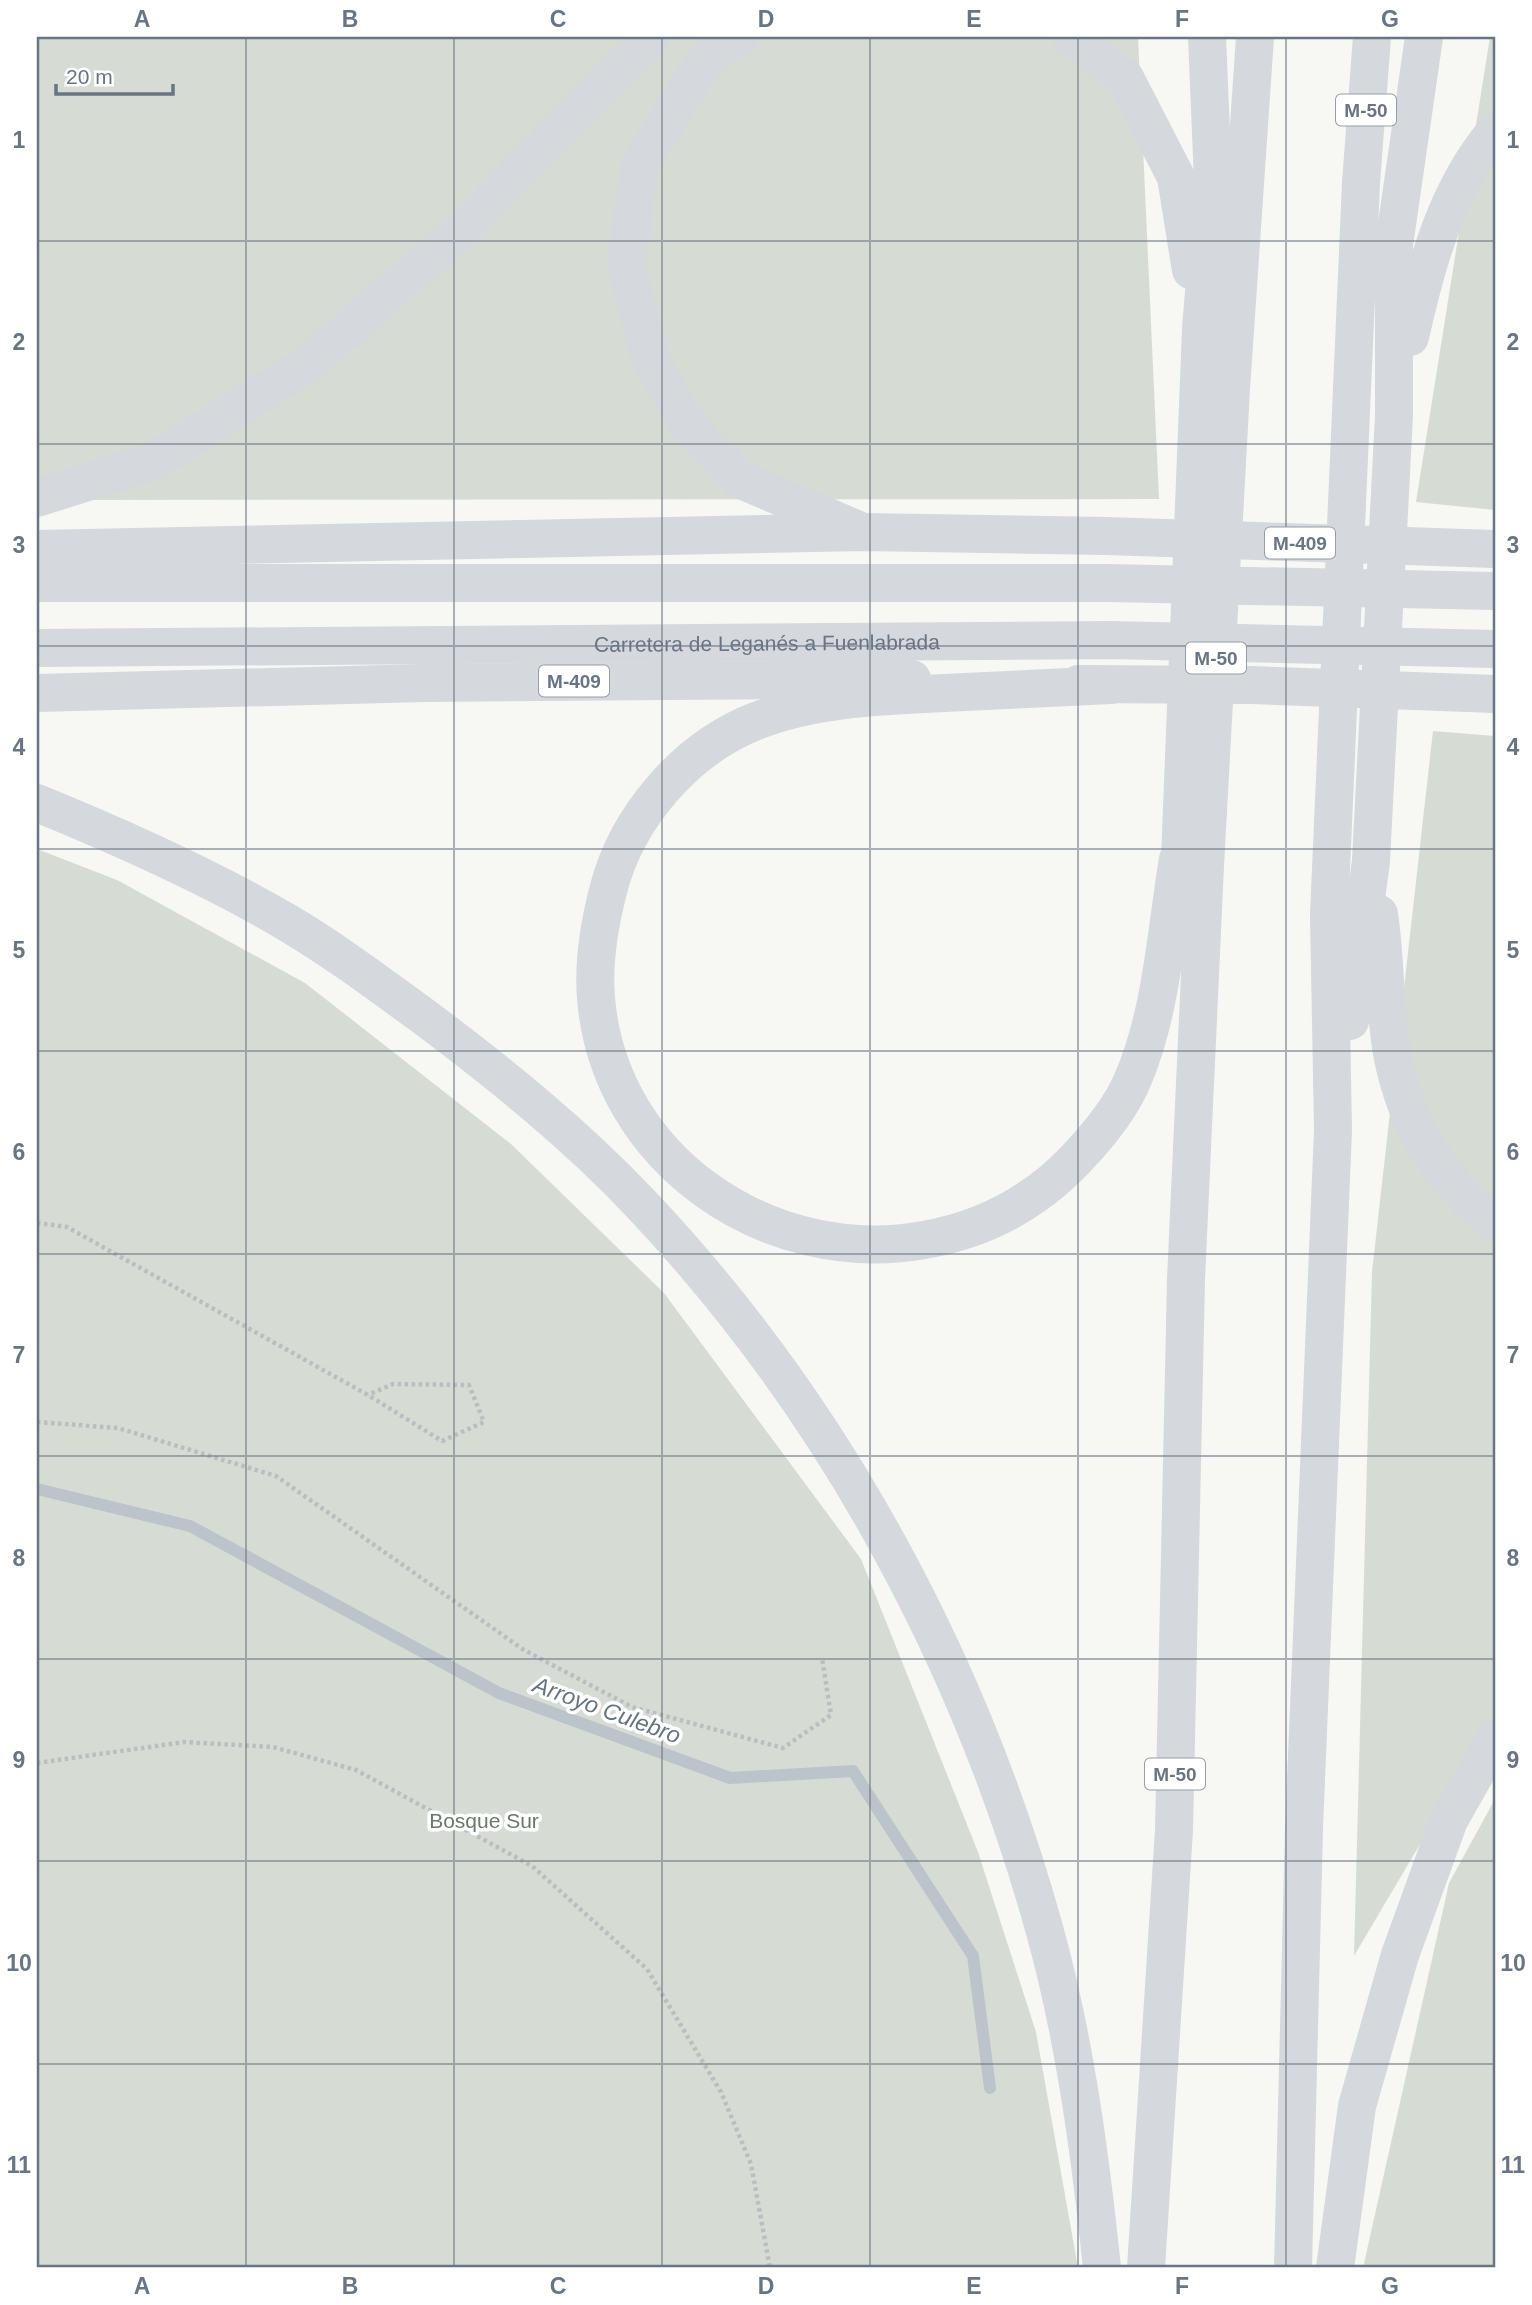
<svg xmlns="http://www.w3.org/2000/svg" width="1532" height="2305" font-family="Helvetica,sans-serif">
  <style>
    .green { fill: #d6dcd4 }
    .lines { fill: none; stroke-linecap: round; stroke-linejoin: round }
    .stream { stroke: #bbc4ca; stroke-width: 12 }
    .path { stroke: #bbbdc0; stroke-width: 4.5; stroke-dasharray: 3.5 3.5; stroke-linecap: butt }
    .trunk { stroke: #d5d8dc; stroke-width: 38 }
    .motorway { stroke: #d5d8dc; stroke-width: 38 }
    .grid { fill: none; stroke: #687584; stroke-width: 2; stroke-opacity: 0.55 }
    .labels { text-anchor: middle; dominant-baseline: central; stroke-width: 7; stroke-linejoin: round; paint-order: stroke }
    .shield { fill: #fff; stroke: #959ea9; stroke-width: 2 }
    .shield-label { font-size: 19px; font-weight: bold; fill: #687584 }
    .street-label { font-size: 21px; fill: #687584; stroke: #fff }
    .park-label { font-size: 21px; fill: #697b66; stroke: #fff }
    .water-label { font-size: 23px; font-style: italic; fill: #63767f; stroke: #fff }
    .neatline { fill: none; stroke: #687584; stroke-width: 2.5 }
    .grid-label { font-size: 23px; text-anchor: middle; font-weight: bold; fill: #687584 }
  </style>
  <rect width="100%" height="100%" fill="#f7f7f4"/>
  <path class="green" d="M37,37H1138L1159,499L37,500Z
    M1490,37H1495V510L1416,502Z
    M1433,731L1495,736V1717L1354,1956L1372,1272Z
    M37,849L117,880L305,983L511,1144L664,1293L861,1559L978,1852L1036,2032L1078,2268H37Z
    M1495,1799V2268H1363L1449,1883Z"/>
  <g class="lines">
    <path class="stream" d="M37,1489L190,1526L499,1693L730,1778L853,1771L973,1956L990,2088"/>
    <path class="path" d="M37,1223L67,1227L368,1395L442,1441L484,1422L469,1385L393,1384L368,1395
      M37,1422L118,1428L276,1476L524,1650L632,1707L783,1748L831,1715L822,1658
      M37,1763L184,1742L273,1747L356,1770L532,1866L647,1969L721,2092L751,2164L770,2268"/>
    <g class="trunk">
      <path d="M37,549L863,532L1106,536L1495,549"/>
      <path d="M37,583H1107L1495,591"/>
      <path id="s1" d="M37,648L1110,640L1495,649"/>
      <path d="M1078,684L1251,685L1495,694"/>
      <path d="M37,693L424,683L912,679"/>
    </g>
    <path class="motorway" d="M739,37L707,57L640,164L626,265L651,361L690,428L739,479L863,532
      M1070,37L1125,78L1176,177L1191,270
      M1410,337C1426,265 1446,190 1495,132
      M37,498L154,461L308,364L463,229L651,37
      M1111,685C1055,688 1000,690 944,693C882,696 815,698 756,721C685,749 626,818 608,891C599,926 593,962 596,998C609,1160 769,1268 924,1240C982,1230 1034,1203 1075,1160C1097,1137 1121,1108 1133,1079C1162,1011 1166,931 1178,859
      M37,803C123,838 208,876 288,923C335,951 379,984 423,1016C499,1073 575,1134 641,1204C833,1407 969,1659 1044,1928C1075,2039 1090,2153 1102,2268
      M1179,884L1201,329L1213,181L1207,37
      M1379,914C1386,960 1384,1007 1392,1053C1405,1123 1440,1180 1495,1224
      M1350,1021L1371,861L1394,415V245L1424,37
      M1146,2268L1174,1830L1186,1279L1205,866L1231,389L1255,37
      M1293,2268L1304,1828L1333,1130L1329,915L1361,183L1372,37
      M1335,2268L1357,2106L1400,1955L1449,1820L1495,1739"/>
  </g>
  <path class="grid" d="M246,37V2268M454,37V2268M662,37V2268M870,37V2268M1078,37V2268M1286,37V2268M37,241H1495M37,444H1495M37,646H1495M37,849H1495M37,1051H1495M37,1254H1495M37,1456H1495M37,1659H1495M37,1861H1495M37,2064H1495"/>
  <g class="labels">
    <g class="shield">
      <rect x="1336" y="94.5" width="60" height="31" rx="5"/>
      <rect x="1265" y="527.5" width="70" height="31" rx="5"/>
      <rect x="1186" y="642.5" width="60" height="31" rx="5"/>
      <rect x="539" y="665.5" width="70" height="31" rx="5"/>
      <rect x="1145" y="1758.5" width="60" height="31" rx="5"/>
    </g>
    <g class="shield-label">
      <text x="1366" y="110">M-50</text>
      <text x="1300" y="543">M-409</text>
      <text x="1216" y="658">M-50</text>
      <text x="574" y="681">M-409</text>
      <text x="1175" y="1774">M-50</text>
    </g>
    <g class="street-label">
      <text stroke="none"><textPath href="#s1" startOffset="730">Carretera de Leganés a Fuenlabrada</textPath></text>
    </g>
    <g class="park-label">
      <text x="484" y="1820">Bosque Sur</text>
    </g>
    <g class="water-label">
      <text transform="translate(607 1710) rotate(20)">Arroyo Culebro</text>
    </g>
  </g>
  <rect width="1532" height="2305" fill="none" stroke="#ffffff" stroke-width="77"/>
  <path d="M56 84v10h117v-10" fill="none" stroke="#687584" stroke-width="3.5"/>
  <text x="66" y="84" font-size="21" fill="#687584" stroke="#ffffff" stroke-width="5" paint-order="stroke">20 m</text>
  <rect x="38" y="38" width="1456" height="2228" class="neatline"/>
  <g class="grid-label">
    <text x="142" y="27">A</text>
    <text x="350" y="27">B</text>
    <text x="558" y="27">C</text>
    <text x="766" y="27">D</text>
    <text x="974" y="27">E</text>
    <text x="1182" y="27">F</text>
    <text x="1390" y="27">G</text>
    <text x="19" y="148">1</text>
    <text x="1513" y="148">1</text>
    <text x="19" y="350">2</text>
    <text x="1513" y="350">2</text>
    <text x="19" y="553">3</text>
    <text x="1513" y="553">3</text>
    <text x="19" y="755">4</text>
    <text x="1513" y="755">4</text>
    <text x="19" y="958">5</text>
    <text x="1513" y="958">5</text>
    <text x="19" y="1160">6</text>
    <text x="1513" y="1160">6</text>
    <text x="19" y="1363">7</text>
    <text x="1513" y="1363">7</text>
    <text x="19" y="1566">8</text>
    <text x="1513" y="1566">8</text>
    <text x="19" y="1768">9</text>
    <text x="1513" y="1768">9</text>
    <text x="19" y="1971">10</text>
    <text x="1513" y="1971">10</text>
    <text x="19" y="2173">11</text>
    <text x="1513" y="2173">11</text>
    <text x="142" y="2294">A</text>
    <text x="350" y="2294">B</text>
    <text x="558" y="2294">C</text>
    <text x="766" y="2294">D</text>
    <text x="974" y="2294">E</text>
    <text x="1182" y="2294">F</text>
    <text x="1390" y="2294">G</text>
  </g>
</svg>
